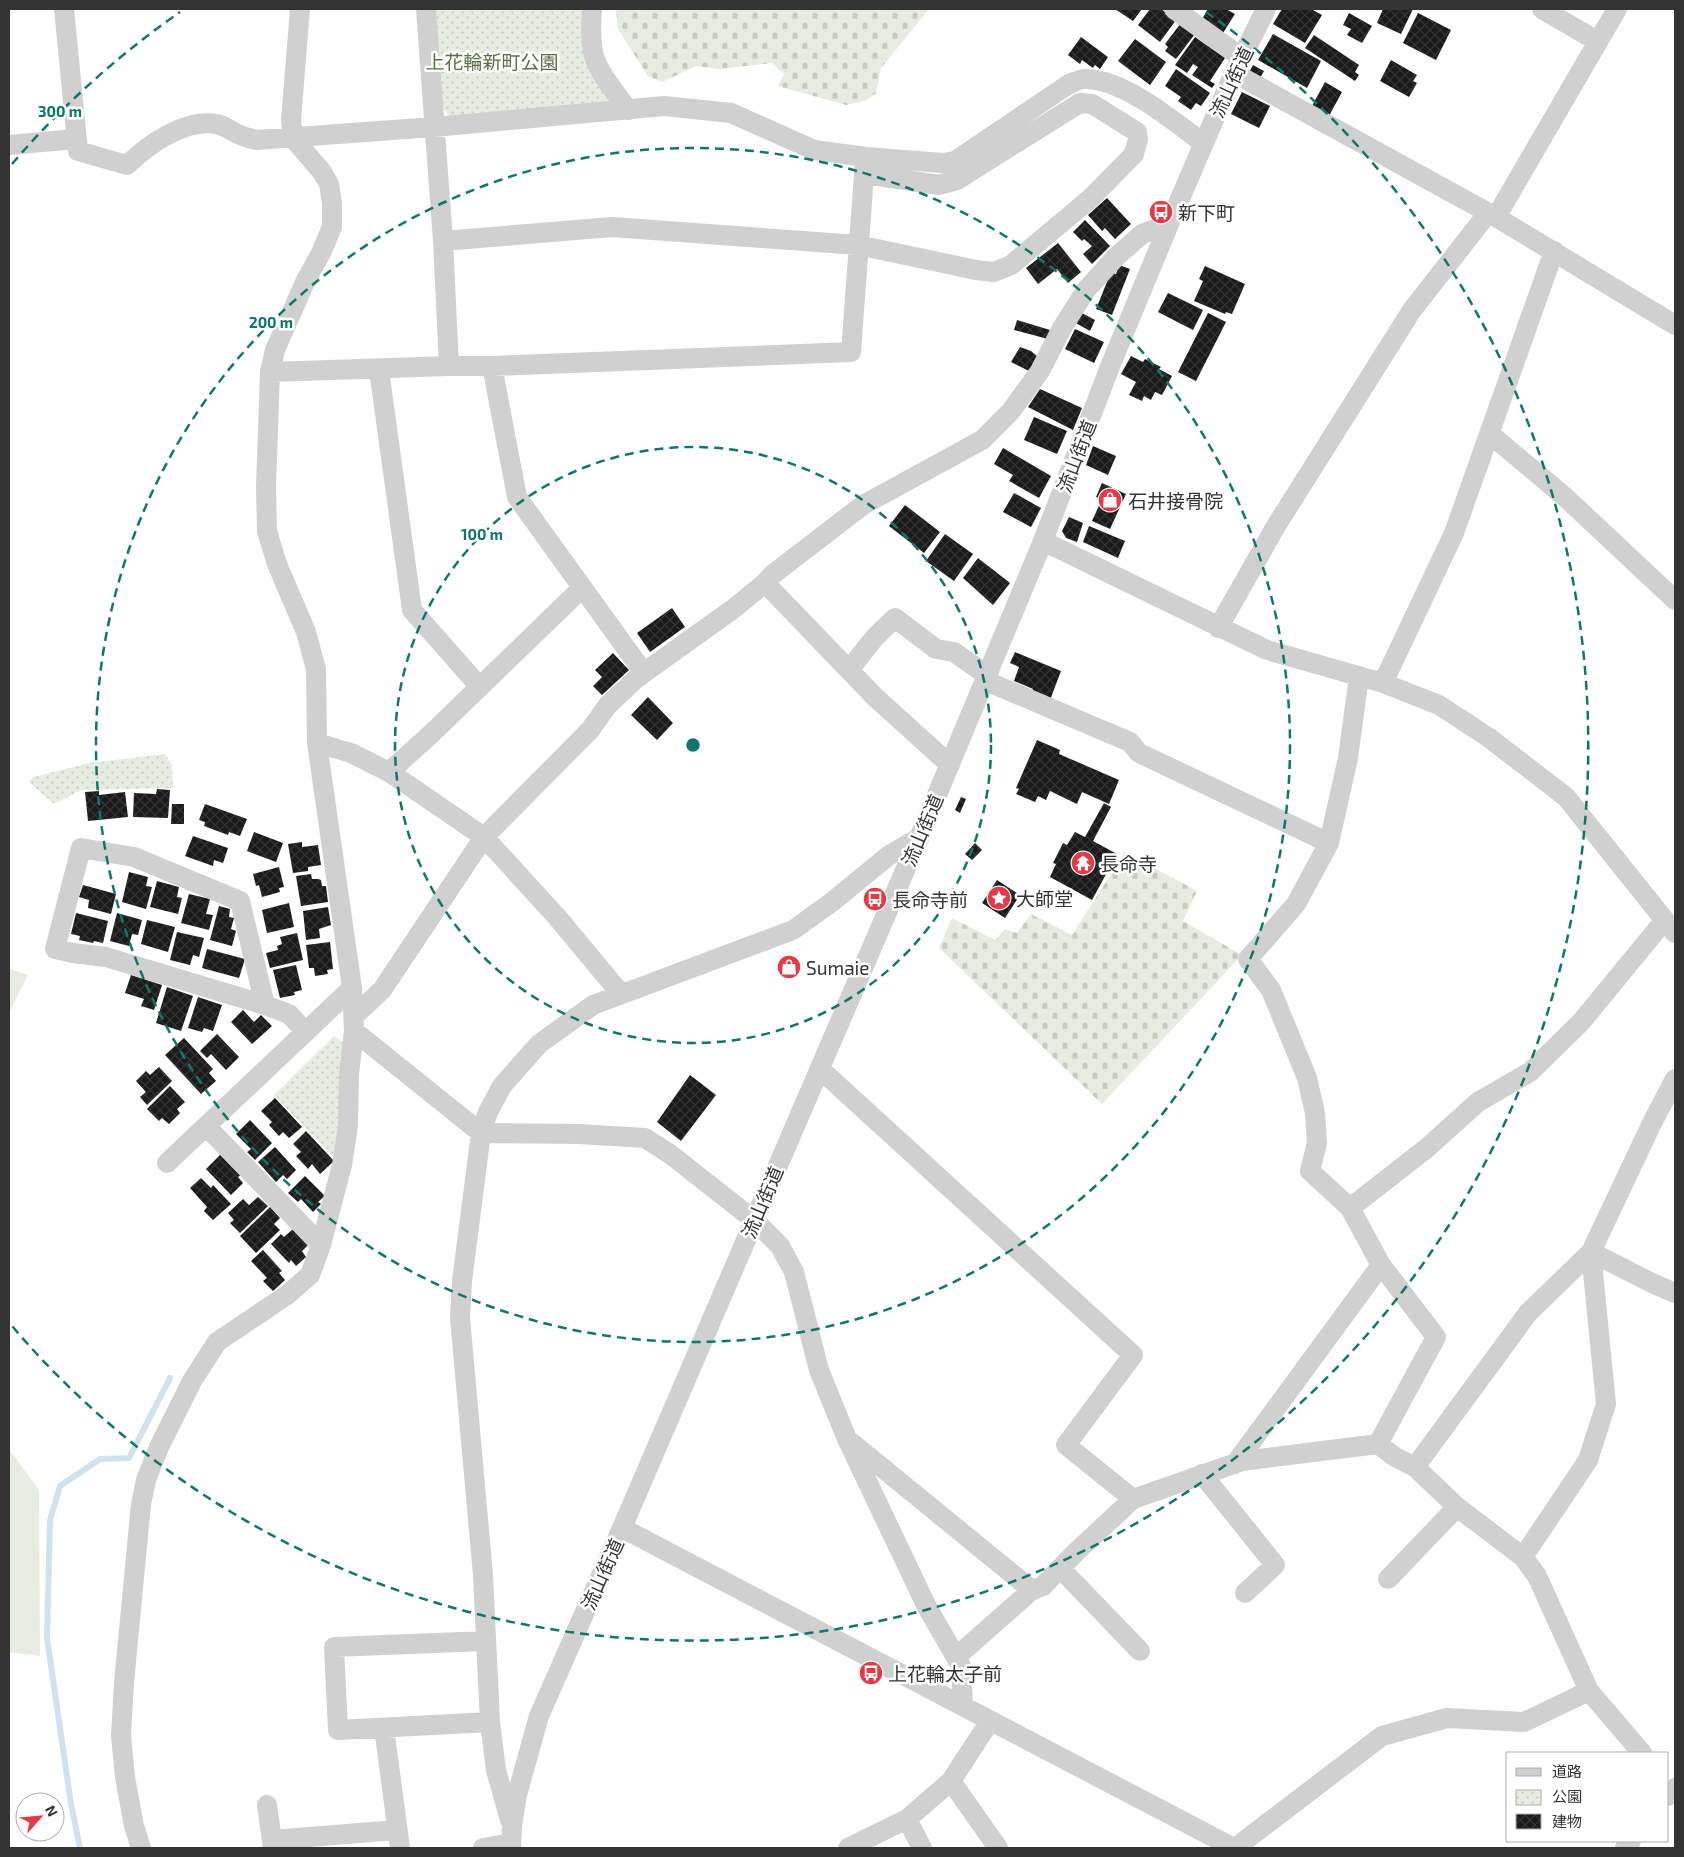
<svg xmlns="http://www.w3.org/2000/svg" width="1684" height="1857" font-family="'Exo 2','Noto Sans JP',sans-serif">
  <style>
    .grass { fill: #e6ecdf }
    .cemetery { fill: url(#cemetery-stones) }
    .park { fill: url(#park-dots) }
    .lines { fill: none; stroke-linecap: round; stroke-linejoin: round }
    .stream { stroke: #cfe2ee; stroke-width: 6 }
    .building { fill: url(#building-cross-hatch) }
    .minor { stroke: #d0d0d0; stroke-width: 20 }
    .ring { fill: none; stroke: #0f766e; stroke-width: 2.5; stroke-dasharray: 9 6 }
    .labels { text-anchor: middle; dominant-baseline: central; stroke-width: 5; stroke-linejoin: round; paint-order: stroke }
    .park-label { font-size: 19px; fill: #56703f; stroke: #fff }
    .street-label { font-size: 19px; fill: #333; stroke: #fff }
    .poi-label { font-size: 19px; fill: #333; stroke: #fff; text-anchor: start }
    .centre { fill: #0f766e; stroke: #fff; stroke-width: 2.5 }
    .ring-label { font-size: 15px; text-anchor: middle; font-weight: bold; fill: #0f766e; stroke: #fff; stroke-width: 5; stroke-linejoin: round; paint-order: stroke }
  </style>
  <defs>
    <pattern id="cemetery-stones" width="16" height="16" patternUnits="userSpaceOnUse" patternTransform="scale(1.25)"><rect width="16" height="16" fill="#e6ecdf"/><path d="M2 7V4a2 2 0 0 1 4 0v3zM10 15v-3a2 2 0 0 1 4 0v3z" fill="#c6cbc0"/></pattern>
    <pattern id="park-dots" width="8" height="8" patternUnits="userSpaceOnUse" patternTransform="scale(1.25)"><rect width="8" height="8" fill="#e6ecdf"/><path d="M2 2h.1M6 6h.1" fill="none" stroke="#c6cbc0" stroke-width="1.8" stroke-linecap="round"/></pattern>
    <pattern id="building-cross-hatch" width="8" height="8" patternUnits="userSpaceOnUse" patternTransform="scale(1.25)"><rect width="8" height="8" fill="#1a1a1a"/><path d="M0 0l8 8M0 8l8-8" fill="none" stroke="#333"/></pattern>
  </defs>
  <rect width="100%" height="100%" fill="#fff"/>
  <path class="grass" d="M9,969L28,975L9,1013Z
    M9,1449L39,1490L40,1656L9,1652Z"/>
  <path class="cemetery" d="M616,9H929L881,68L876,93L865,101L846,105L778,86L784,74L772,63L719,69L696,66L662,82L648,76L618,29Z
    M1125,852L1197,891L1183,921L1242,955L1102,1104L939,948L952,918L995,940L1005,929L1017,933L1031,914L1072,935Z"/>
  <path class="park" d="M436,9H582L584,58L609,97L606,104L450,116L442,108Z
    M165,754L172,765L173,788L82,790L54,804L29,782L33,777L90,763Z
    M334,1036L346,1044L335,1159L274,1095Z"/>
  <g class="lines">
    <path class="stream" d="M80,1848L71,1804L47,1638L50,1520L60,1486L100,1459L129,1458L170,1378"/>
  </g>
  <path class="building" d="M1115,9H1142L1133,21Z
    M1150,9H1161L1176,20L1160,42L1138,25Z
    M1208,9H1226L1235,14L1223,33L1202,19Z
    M1282,9H1311L1322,15L1305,43L1273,24Z
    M1383,9H1413L1401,34L1377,23Z
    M1349,13L1372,26L1362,43L1347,35L1351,29L1343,25Z
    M1418,13L1451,30L1436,60L1403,43Z
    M1181,23L1195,34L1176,59L1165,51L1168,47L1165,44Z
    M1273,34L1321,61L1307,88L1258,60Z
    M1314,35L1359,65L1355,72L1359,75L1355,81L1305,48Z
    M1081,37L1108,57L1100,69L1095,65L1093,68L1082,60L1080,64L1068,55Z
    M1195,37L1225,58L1210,81L1215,84L1212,88L1192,75L1198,67L1193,64L1187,73L1175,65Z
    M1135,39L1166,62L1150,85L1118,61Z
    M1391,60L1417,75L1413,81L1417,83L1409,97L1380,81Z
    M1253,65L1264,71L1259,80L1248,74Z
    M1176,69L1210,93L1201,106L1196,103L1191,110L1178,101L1181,97L1165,86Z
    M1325,82L1342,92L1329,116L1312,106Z
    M1242,92L1270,106L1259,128L1231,114Z
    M1107,198L1131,224L1115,239L1105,228L1102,231L1088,215Z
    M1085,220L1110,246L1092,264L1083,254L1092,246L1084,239L1082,241L1073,232Z
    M1058,243L1081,272L1068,283L1057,269L1038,284L1026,268Z
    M1119,265L1130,269L1112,315L1096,309L1111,272L1116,274Z
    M1205,266L1245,284L1232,314L1226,312L1225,314L1194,301L1203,281L1199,279Z
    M1168,293L1203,310L1193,330L1158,312Z
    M1080,312L1095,320L1090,331L1074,322Z
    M1208,313L1226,322L1196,381L1178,372Z
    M1017,320L1050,330L1048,339L1014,330Z
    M1075,329L1104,342L1094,363L1065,349Z
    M1020,347L1031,351L1037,356L1029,371L1011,362Z
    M1131,356L1143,362L1145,359L1161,367L1159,369L1172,376L1162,395L1155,392L1151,400L1144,396L1142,401L1129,395L1136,382L1121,374Z
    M1040,389L1082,408L1073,430L1028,407Z
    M1034,417L1067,431L1057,454L1024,440Z
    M1093,446L1116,456L1108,475L1086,465Z
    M1003,448L1051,476L1039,498L1009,481L1013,475L994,464Z
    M1102,483L1126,494L1110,529L1092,521L1102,499L1096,497Z
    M1014,493L1041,508L1031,527L1003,512Z
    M905,505L940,532L924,553L889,526Z
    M1069,517L1083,523L1077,542L1066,538L1062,531Z
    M1089,526L1125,541L1118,558L1083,542Z
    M945,534L973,554L954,581L926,561Z
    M978,558L1010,583L993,605L963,578Z
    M672,608L685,627L650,652L637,633Z
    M1015,652L1061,671L1050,700L1032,692L1033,689L1014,681L1019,667L1010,663Z
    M613,653L629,670L602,695L593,686L602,677L595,670Z
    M648,697L673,723L657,740L631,715Z
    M1037,740L1060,750L1059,754L1119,780L1109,804L1082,792L1077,804L1050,791L1046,800L1038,796L1035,802L1016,794L1019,789L1016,788Z
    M157,789L170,790L168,818L133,817L134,793L156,794Z
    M99,791V795L125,792L128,817L88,821L85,792Z
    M961,797L966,799L960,813L955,810Z
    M1104,803L1111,807L1093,841L1117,854L1092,900L1050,877L1056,864L1053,863L1063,843L1067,845L1075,832L1085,837Z
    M172,804H184V824H171Z
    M205,804L247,819L240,836L229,832L228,835L204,826L205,822L199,820Z
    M254,832L283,843L276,862L247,851Z
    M193,836L228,848L223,863L214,860L213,866L185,856Z
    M302,842V847L318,845L321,865L308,867V871L293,873L288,844Z
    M975,843L982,850L972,860L965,854Z
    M279,867L284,887L279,888L280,892L262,897L259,885L256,886L253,874Z
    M129,872L148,877L146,886L152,887L146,909L122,902Z
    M311,874L312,879H318L321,880L322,886H326L328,902L301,906L296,876Z
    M997,880L1020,895L1005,918L982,903Z
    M157,881L179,887L177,897L182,898L178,914L150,907Z
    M83,885L116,894L111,914L88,908L89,900L79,897Z
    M189,894L210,899L206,914L213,915L209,930L181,923Z
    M289,903L294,927L267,933L262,910Z
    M219,906L230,909L229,917L234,918L231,929L236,931L232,946L210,940Z
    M328,907L331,925L319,929L320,938L306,940L303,911Z
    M76,913L108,921L103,943L94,941L93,943L79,940L80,936L71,934Z
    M117,913L142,920L138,935L132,934L129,946L110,941Z
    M147,920L175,927L168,952L141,944Z
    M177,932L204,938L199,957L193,955L190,965L170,960Z
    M297,933L303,960L270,968L266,953L278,950L277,946L282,944L280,937Z
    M330,942L333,969L327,970L328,974L315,976L314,968H309L306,945Z
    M207,949L245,959L239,978L202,968Z
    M296,965L302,990L294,992L295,995L280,998L273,970Z
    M131,975L162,985L154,1010L141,1006L144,999L125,993Z
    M167,987L193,996L181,1031L156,1023Z
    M198,997L222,1005L213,1031L204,1028L202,1032L188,1028Z
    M243,1010L254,1022L261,1015L272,1026L252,1044L231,1022Z
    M217,1034L239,1057L226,1070L211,1054L207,1058L200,1051Z
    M184,1038L213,1069L209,1073L216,1081L201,1094L165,1055Z
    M159,1067L172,1081L147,1105L140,1097L146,1092L136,1081L146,1071L150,1075Z
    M690,1075L716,1095L681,1141L657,1122Z
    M170,1086L185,1102L177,1109L180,1113L169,1124L162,1118L159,1121L147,1109Z
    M275,1098L302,1127L289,1138L283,1132L279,1136L269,1125L272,1122L261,1111Z
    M250,1120L272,1143L255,1160L247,1152L251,1149L236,1134Z
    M306,1131L334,1161L320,1174L312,1164L308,1169L296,1156L301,1152L293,1144Z
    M275,1147L296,1170L287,1179L283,1175L276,1182L258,1162Z
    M222,1153L242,1174L238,1177L243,1183L231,1195L206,1169Z
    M305,1176L325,1196L318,1202L321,1204L313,1212L301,1199L298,1202L288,1193Z
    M201,1178L211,1188L213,1185L231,1204L213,1220L204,1211L207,1207L190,1188Z
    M258,1197L268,1206L240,1233L230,1223L234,1220L228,1213L243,1199L249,1205Z
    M270,1207L280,1218L274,1224L280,1230L256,1253L240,1236Z
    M293,1229L308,1245L302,1251L306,1257L296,1266L291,1260L289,1263L271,1244L281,1234L284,1237Z
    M263,1250L282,1271L279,1273L285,1280L273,1291L263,1281L267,1278L251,1261Z"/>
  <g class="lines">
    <path class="minor" d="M64,9L78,151L127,165C149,144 184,119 216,124C224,125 231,131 238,134C243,137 250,138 256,140L434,127L664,106L731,113L814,150L866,157L943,163L955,161L1069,84C1075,82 1081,78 1087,79C1124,80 1174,121 1203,143
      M426,9L443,241L449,366
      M592,9C591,23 590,42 594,56C600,75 616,93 628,110
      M1174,9L1241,57
      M1542,9L1597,41
      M1234,73L1496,217L1675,325
      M9,145L76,139
      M1496,217L1617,9
      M443,241L612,227L858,245L976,270L994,272L1011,265L1091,198L1134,154L1138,139L1137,132L1092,104L1080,103L957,180L939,185L864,174
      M492,366L517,497L644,673
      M379,370L412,610L479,686
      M270,372L449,366H492L851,352L865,161
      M1490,434L1565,497L1675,600
      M1043,541L1267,650L1383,683L1439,705L1488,737L1566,797L1675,933
      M765,583L875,697L950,765
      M1218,628L1276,526L1412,310L1488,213
      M849,670L875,637L895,618L936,649L954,652L988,676
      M1359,676L1348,758L1329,843L1296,904L1248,959L1271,990L1307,1078L1315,1113L1317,1143L1310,1171L1350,1208L1381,1265L1436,1337L1378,1444
      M986,681L1130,742L1139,753L1329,843
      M1383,683L1454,533L1554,251
      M317,743L351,753L389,772L484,837L557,917L621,994
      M389,772L430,735L582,588
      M265,1005L240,901L134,857L81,848L55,949L73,953L106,957L265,1005L289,1014L306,1032
      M354,1016L382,990L484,837L590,730L608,705L638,677L733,609L765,583L772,575L863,505L982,440L1011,411L1040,371L1062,328L1086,290L1116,257L1142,234L1152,230L1167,229
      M354,1031L481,1133L579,1134L645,1138L670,1154L754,1220L780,1246L794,1272L819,1370L847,1439L927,1607L961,1666L963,1706
      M820,1069L1133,1355L1066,1445L1133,1499
      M206,1126L321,1245
      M167,1163L352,988
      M1350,1208L1427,1148L1478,1102L1530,1072L1581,1022L1664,921
      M1591,1252L1652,1283L1675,1293
      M852,1443L1032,1590
      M1235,1464L1381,1265
      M1415,1467L1528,1313L1591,1252L1652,1123L1675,1079
      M1202,1474L1275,1565L1245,1593
      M622,1528L1234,1848
      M1523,1557L1588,1460L1606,1404L1591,1252
      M1060,1568L1140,1651
      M1388,1579L1457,1507
      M486,1641L334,1647L338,1730L490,1722
      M956,1657L1032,1590L1043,1586L1077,1551L1133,1499L1242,1461L1378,1444L1395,1457L1415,1467L1457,1507L1523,1557L1537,1576L1589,1691L1642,1753
      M384,1728L400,1848
      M951,1781L998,1848
      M1668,1796L1675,1788
      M267,1805L273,1848
      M907,1819L922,1848
      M510,1820L496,1770L490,1722L483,1575L460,1318L462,1281L481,1133L488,1112L502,1086L539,1044L593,1005L793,930L832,902L888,856L919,838
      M272,1840L397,1830
      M141,1848L134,1826L125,1777L121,1736L124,1683L141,1504L146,1480L159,1447L192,1381L217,1342L287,1295L310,1275L321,1245L342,1165L348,1126L349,1074L354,1031L352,988L317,743L316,669L306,632L277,564L267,531L266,487L270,372L275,350L306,280L321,253L332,227V203L329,184L322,172L293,138L291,120L300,9
      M483,1848L511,1843
      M511,1848L512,1826L517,1795L539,1716L622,1528L919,838L1043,541L1111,364L1167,229L1234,73L1266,9
      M848,1848L907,1819L951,1781L990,1721
      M1235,1848L1382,1736L1447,1718L1524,1722L1589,1691
      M1625,1848L1631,1841"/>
  </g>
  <g class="ring">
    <circle cx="693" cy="745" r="298"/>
    <circle cx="693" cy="745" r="597"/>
    <path d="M12 164A895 895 0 0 1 180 12M1206 12A895 895 0 1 1 12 1326"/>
  </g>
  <defs>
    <g id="bus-disc" transform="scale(1.25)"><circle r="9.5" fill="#e63946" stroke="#fff"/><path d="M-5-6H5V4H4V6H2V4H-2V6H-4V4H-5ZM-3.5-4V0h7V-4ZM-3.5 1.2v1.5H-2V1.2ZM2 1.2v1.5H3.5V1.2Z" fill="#fff"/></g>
    <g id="shop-disc" transform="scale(1.25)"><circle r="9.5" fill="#e63946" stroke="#fff"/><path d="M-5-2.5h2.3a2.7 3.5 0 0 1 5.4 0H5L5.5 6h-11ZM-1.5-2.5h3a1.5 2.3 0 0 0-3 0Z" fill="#fff"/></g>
    <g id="temple-disc" transform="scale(1.25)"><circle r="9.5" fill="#e63946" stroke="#fff"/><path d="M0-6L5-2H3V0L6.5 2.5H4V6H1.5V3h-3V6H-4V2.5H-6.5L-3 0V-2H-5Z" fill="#fff"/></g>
    <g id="sight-disc" transform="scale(1.25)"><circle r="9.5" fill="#e63946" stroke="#fff"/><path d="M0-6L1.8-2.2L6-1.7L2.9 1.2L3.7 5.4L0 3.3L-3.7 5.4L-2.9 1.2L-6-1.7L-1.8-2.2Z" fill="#fff"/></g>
  </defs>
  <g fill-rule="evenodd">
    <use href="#bus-disc" x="1161" y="212"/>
    <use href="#shop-disc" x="1110" y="500"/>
    <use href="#temple-disc" x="1083" y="863"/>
    <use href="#sight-disc" x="999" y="898"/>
    <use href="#bus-disc" x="875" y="899"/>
    <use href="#shop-disc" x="789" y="967"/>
    <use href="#bus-disc" x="871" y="1673"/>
  </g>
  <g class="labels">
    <g class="park-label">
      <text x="492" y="61">上花輪新町公園</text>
    </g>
    <g class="street-label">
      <text transform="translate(1231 82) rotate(-65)">流山街道</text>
      <text transform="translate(1076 456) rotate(-69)">流山街道</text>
      <text transform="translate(922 830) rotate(-67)">流山街道</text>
      <text transform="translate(762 1202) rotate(-67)">流山街道</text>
      <text transform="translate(602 1574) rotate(-66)">流山街道</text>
    </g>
    <g class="poi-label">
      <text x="1178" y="212">新下町</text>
      <text x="1128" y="500">石井接骨院</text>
      <text x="1100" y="863">長命寺</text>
      <text x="1016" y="898">大師堂</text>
      <text x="892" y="899">長命寺前</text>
      <text x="806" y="967">Sumaie</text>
      <text x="888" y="1673">上花輪太子前</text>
    </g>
  </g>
  <circle cx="693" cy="745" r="8" class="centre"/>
  <g class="ring-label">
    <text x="60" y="117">300 m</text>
    <text x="271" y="328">200 m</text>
    <text x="482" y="540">100 m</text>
  </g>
  <rect width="1684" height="1857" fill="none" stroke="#333333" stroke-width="20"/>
  <rect x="1506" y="1752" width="162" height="90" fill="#ffffff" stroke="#adadad"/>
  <rect x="1516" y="1768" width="25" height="8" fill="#d0d0d0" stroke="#adadad"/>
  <text x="1552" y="1777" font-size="15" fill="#333333">道路</text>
  <rect x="1516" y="1790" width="25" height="15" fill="url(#park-dots)" stroke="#adadad"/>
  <text x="1552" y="1802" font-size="15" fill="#333333">公園</text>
  <rect x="1516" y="1814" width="25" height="15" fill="url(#building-cross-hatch)" stroke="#adadad"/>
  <text x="1552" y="1827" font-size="15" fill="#333333">建物</text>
  <g transform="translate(40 1817) rotate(63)"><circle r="24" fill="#ffffff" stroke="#adadad"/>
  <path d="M0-4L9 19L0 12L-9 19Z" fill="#e63946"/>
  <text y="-8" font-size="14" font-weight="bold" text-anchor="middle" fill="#333333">N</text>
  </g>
</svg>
